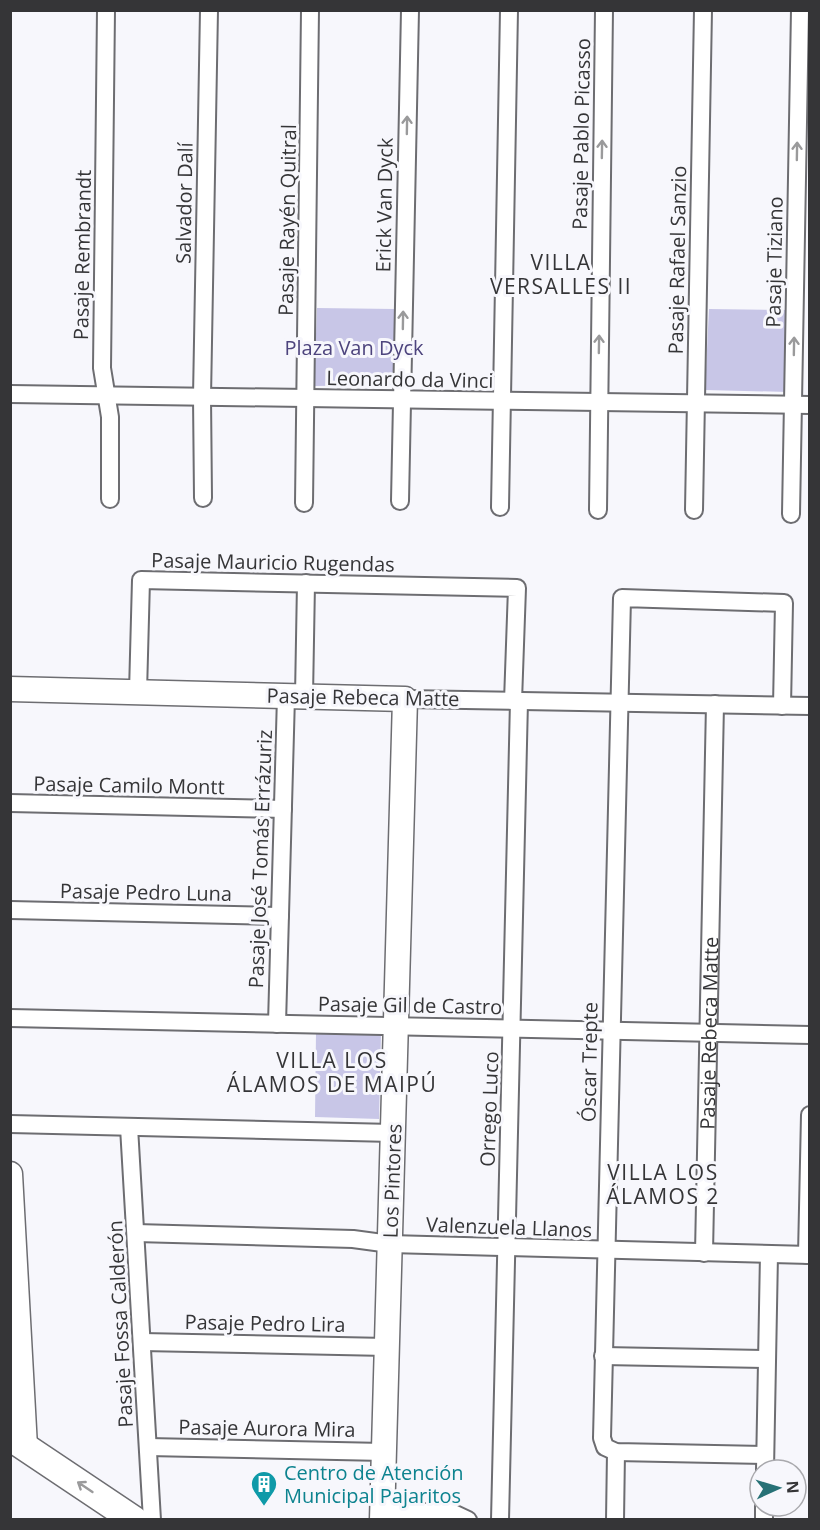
<svg xmlns="http://www.w3.org/2000/svg" width="820" height="1530" font-family="'Open Sans',sans-serif">
  <style>
    .green { fill: #c8c6e7 }
    .lines { fill: none; stroke-linecap: round; stroke-linejoin: round }
    .street-casing { stroke: #6d6d71; stroke-width: 20 }
    .secondary-casing { stroke: #6d6d71; stroke-width: 27 }
    .primary-casing { stroke: #6d6d71; stroke-width: 30 }
    .street { stroke: #fff; stroke-width: 16 }
    .secondary { stroke: #fff; stroke-width: 24 }
    .primary { stroke: #fff; stroke-width: 27 }
    .oneway { stroke: #9a9a9b }
    .labels { text-anchor: middle; dominant-baseline: central; stroke-width: 6; stroke-linejoin: round; paint-order: stroke }
    .street-label { font-size: 20px; fill: #353537; stroke: #f7f7fc }
    .park-label { font-size: 20px; fill: #4d447d; stroke: #f7f7fc }
    .culture-label { font-size: 20px; fill: #0d838f; stroke: #f7f7fc; text-anchor: start }
    .neighbourhood-label { font-size: 21px; letter-spacing: 1.5px; fill: #353537; stroke: #f7f7fc }
  </style>
  <rect width="100%" height="100%" fill="#f7f7fc"/>
  <path class="green" d="M317,308L395,309V385L314,386Z
    M709,309L791,310L788,392L705,390Z
    M316,1032L381,1034L379,1119L315,1117Z"/>
  <g class="lines">
    <g class="street-casing">
      <g id="street">
        <path d="M106,10L102,368L110,417V499"/>
        <path d="M10,394L810,405"/>
        <path d="M203,498L202,397L209,10"/>
        <path d="M400,501L410,10"/>
        <path d="M304,503L310,10"/>
        <path d="M500,507L509,10"/>
        <path d="M598,510L604,10"/>
        <path d="M694,510L703,10"/>
        <path d="M791,514L800,10"/>
        <path d="M138,692L141,580L517,588L513,701"/>
        <path d="M304,696L306,583"/>
        <path d="M405,699L810,706"/>
        <path d="M10,803L283,809"/>
        <path d="M10,910L280,916"/>
        <path d="M10,1018L810,1035"/>
        <path d="M277,1024L286,696"/>
        <path d="M10,1124L393,1133"/>
        <path d="M129,1127L152,1520"/>
        <path d="M136,1233L353,1239L390,1244L810,1255"/>
        <path id="s1" d="M704,1253L715,704"/>
        <path d="M807,1255L810,1115"/>
        <path d="M142,1342L387,1347"/>
        <path d="M603,1356L767,1359"/>
        <path d="M148,1447L384,1452"/>
        <path d="M765,1455L616,1452L605,1447L602,1438L622,598L784,603L782,706"/>
        <path d="M765,1470L769,1254"/>
        <path d="M383,1512H451L468,1520"/>
        <path d="M500,1520L519,701"/>
        <path d="M615,1520L616,1452"/>
        <path d="M764,1520V1506"/>
      </g>
    </g>
    <g class="secondary-casing">
      <path id="secondary" d="M10,689L405,699L382,1520
        M10,1174L25,1447"/>
    </g>
    <g class="primary-casing">
      <path id="primary" d="M10,1437L134,1520"/>
    </g>
    <use href="#street" class="street"/>
    <use href="#secondary" class="secondary"/>
    <use href="#primary" class="primary"/>
  </g>
  <defs><path id="oneway-shaft" d="M-6 0H5M1.5-3L5.5 0L1.5 3" fill="none" stroke-width="1.6" stroke-linecap="round" stroke-linejoin="round" transform="scale(1.5)"/></defs>
  <g class="oneway">
    <use href="#oneway-shaft" transform="translate(407 125) rotate(-89)"/>
    <use href="#oneway-shaft" transform="translate(602 149) rotate(-89)"/>
    <use href="#oneway-shaft" transform="translate(797 151) rotate(-89)"/>
    <use href="#oneway-shaft" transform="translate(403 320) rotate(-89)"/>
    <use href="#oneway-shaft" transform="translate(599 344) rotate(-89)"/>
    <use href="#oneway-shaft" transform="translate(794 346) rotate(-89)"/>
    <use href="#oneway-shaft" transform="translate(85 1487) rotate(-146)"/>
  </g>
  <defs>
    <g id="building-pin" transform="scale(1.35)"><path d="M0 17L-7.5 6A9.5 9.5 0 1 1 7.5 6Z" fill="#0f9aa8" stroke="#f7f7fc"/><path d="M-4-6H4V6H1V3H-1V6H-4ZM-2.5-4.3h1.7v1.8h-1.7ZM.8-4.3h1.7v1.8H.8ZM-2.5-1h1.7V.8h-1.7ZM.8-1h1.7V.8H.8Z" fill="#fff"/></g>
  </defs>
  <g fill-rule="evenodd">
    <use href="#building-pin" x="264" y="1484"/>
  </g>
  <g class="labels">
    <g class="street-label">
      <text transform="translate(581 134) rotate(-89)">Pasaje Pablo Picasso</text>
      <text transform="translate(184 203) rotate(-89)">Salvador Dalí</text>
      <text transform="translate(384 205) rotate(-89)">Erick Van Dyck</text>
      <text transform="translate(287 220) rotate(-89)">Pasaje Rayén Quitral</text>
      <text transform="translate(82 255) rotate(-89)">Pasaje Rembrandt</text>
      <text transform="translate(677 260) rotate(-89)">Pasaje Rafael Sanzio</text>
      <text transform="translate(774 262) rotate(-89)">Pasaje Tiziano</text>
      <text transform="translate(410 379) rotate(1)">Leonardo da Vinci</text>
      <text transform="translate(273 562) rotate(1)">Pasaje Mauricio Rugendas</text>
      <text transform="translate(363 697) rotate(1)">Pasaje Rebeca Matte</text>
      <text transform="translate(129 785) rotate(1)">Pasaje Camilo Montt</text>
      <text transform="translate(260 859) rotate(-88)">Pasaje José Tomás Errázuriz</text>
      <text transform="translate(146 892) rotate(1)">Pasaje Pedro Luna</text>
      <text transform="translate(410 1005) rotate(1)">Pasaje Gil de Castro</text>
      <text stroke="none"><textPath href="#s1" startOffset="220">Pasaje Rebeca Matte</textPath></text>
      <text transform="translate(589 1062) rotate(-89)">Óscar Trepte</text>
      <text transform="translate(489 1109) rotate(-88)">Orrego Luco</text>
      <text transform="translate(392 1181) rotate(-88)">Los Pintores</text>
      <text transform="translate(509 1227) rotate(2)">Valenzuela Llanos</text>
      <text transform="translate(265 1323) rotate(1)">Pasaje Pedro Lira</text>
      <text transform="translate(120 1324) rotate(-93)">Pasaje Fossa Calderón</text>
      <text transform="translate(267 1428) rotate(1)">Pasaje Aurora Mira</text>
    </g>
    <g class="park-label">
      <text x="354" y="347">Plaza Van Dyck</text>
    </g>
    <g class="culture-label">
      <text x="284" y="1472">Centro de Atención<tspan x="284" dy="23">Municipal Pajaritos</tspan></text>
    </g>
    <g class="neighbourhood-label">
      <text x="561" y="262">VILLA<tspan x="561" dy="24">VERSALLES II</tspan></text>
      <text x="332" y="1060">VILLA LOS<tspan x="332" dy="24">ÁLAMOS DE MAIPÚ</tspan></text>
      <text x="663" y="1172">VILLA LOS<tspan x="663" dy="24">ÁLAMOS 2</tspan></text>
    </g>
  </g>
  <rect width="820" height="1530" fill="none" stroke="#353537" stroke-width="24"/>
  <g transform="translate(778 1488) rotate(86)"><circle r="28" fill="#f7f7fc" stroke="#a9a9ad" stroke-width="1.5"/>
  <path d="M0-4.5L10 22L0 15L-10 22Z" fill="#277176"/>
  <text y="-9" font-size="16" font-weight="bold" text-anchor="middle" fill="#353537">N</text>
  </g>
</svg>
